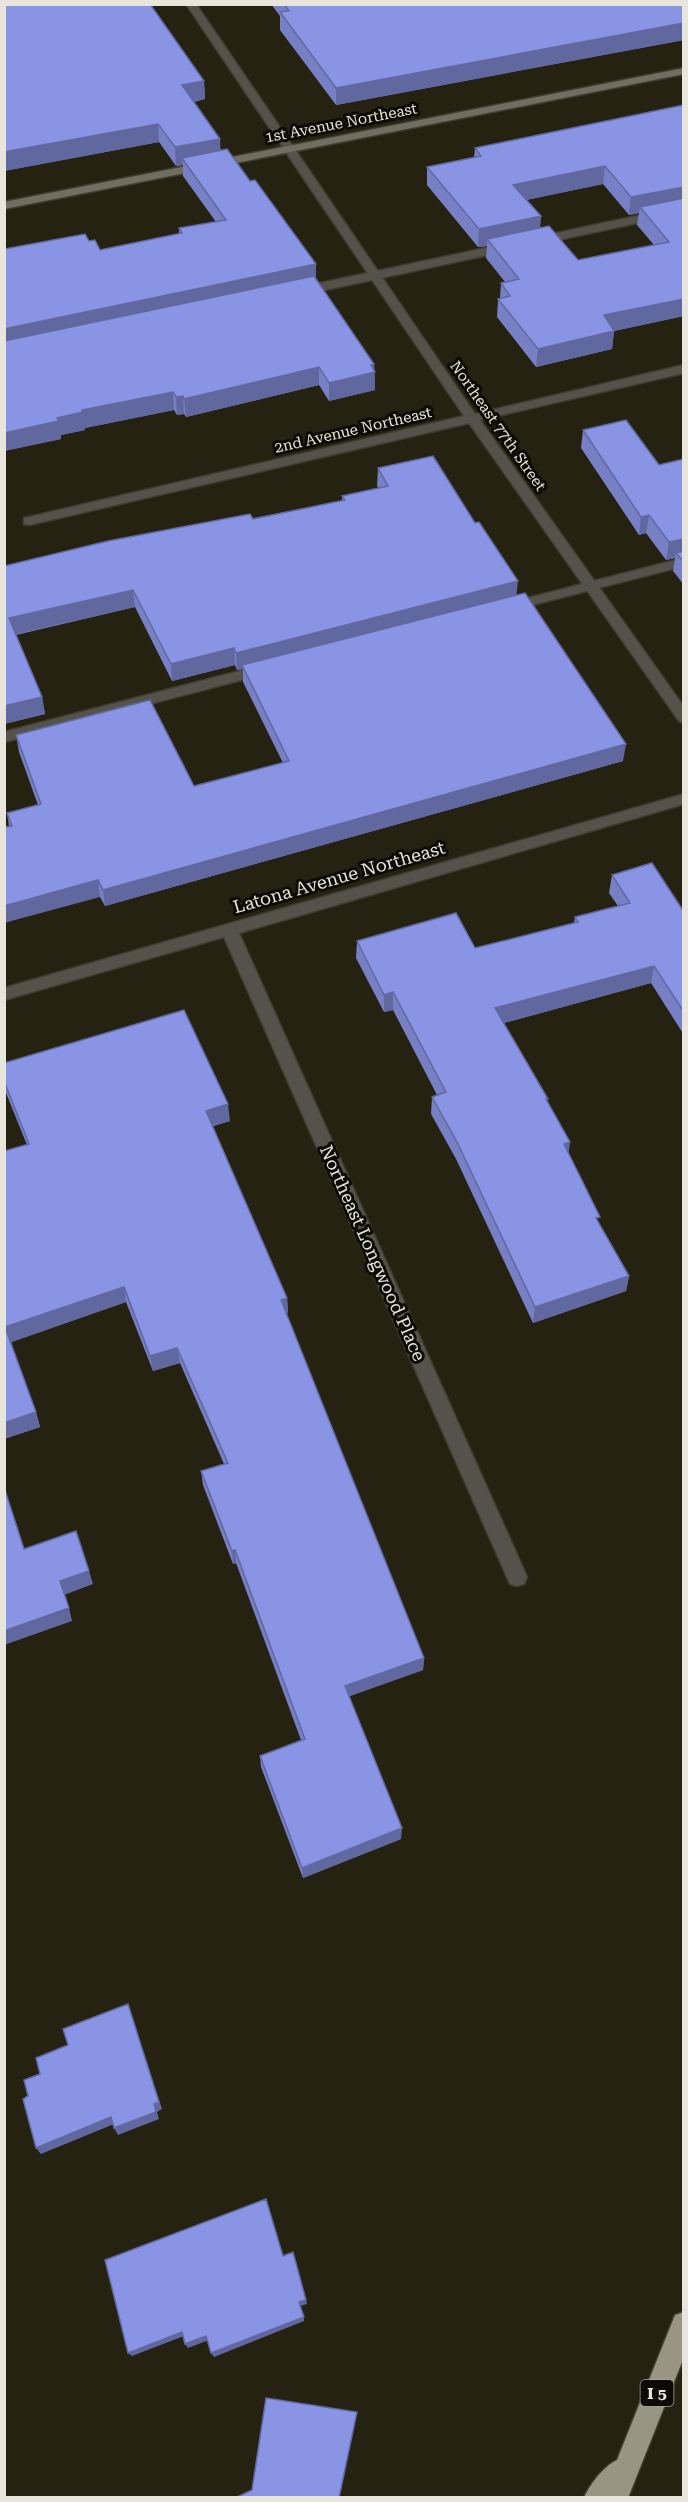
<svg xmlns="http://www.w3.org/2000/svg" width="688" height="2502" font-family="'Roboto Serif',serif">
  <style>
    .lines { fill: none; stroke-linecap: round; stroke-linejoin: round }
    .lane-casing { stroke: #403d2e; stroke-width: 3 }
    .street-casing { stroke: #403d2e; stroke-width: 3 }
    .secondary-casing { stroke: #403d2e; stroke-width: 3 }
    .highway-casing { stroke: #403d2e; stroke-width: 3 }
    .lane { fill: #54524b; fill-rule: evenodd }
    .street { fill: #54524b; fill-rule: evenodd }
    .secondary { fill: #706d61; fill-rule: evenodd }
    .highway { fill: #999582; fill-rule: evenodd }
    .wall { fill: #777fc5; fill-rule: evenodd }
    .shaded-wall { fill: #6168a0 }
    .building { fill: #8a94e5; stroke: #6168a0; stroke-width: 1.5 }
    .labels { text-anchor: middle; dominant-baseline: central; stroke-width: 6; stroke-linejoin: round; paint-order: stroke }
    .far-street-label { font-size: 15px; fill: #e8e6dc; stroke: #0d0b05 }
    .shield { fill: #0d0b05; stroke: #a6a49c; stroke-width: 1.5 }
    .shield-label { font-size: 16px; font-weight: bold; fill: #e8e6dc }
    .street-label { font-size: 18px; fill: #e8e6dc; stroke: #0d0b05 }
  </style>
  <rect width="100%" height="100%" fill="#252212"/>
  <g class="lines">
    <g class="lane-casing">
      <path id="lane" d="M684,206V213L297,296L291,292L297,288Z
        M684,558V566L509,611L502,607L504,604Z
        M267,664L272,666L274,669L272,672L4,742V732Z"/>
    </g>
    <g class="street-casing">
      <path id="street" d="M186,4H196L475,414L684,365V373L480,420L684,707V723L679,721L469,423L29,525L24,524V518L29,517L464,416Z
        M684,794V804L239,933L527,1577L524,1584L517,1586L510,1584L224,937L4,1000V988Z"/>
    </g>
    <g class="secondary-casing">
      <path id="secondary" d="M684,68V74L4,209V202Z"/>
    </g>
    <g class="highway-casing">
      <path id="highway" d="M684,2312V2357L628,2498H584C590,2484 604,2466 617,2460L675,2315Z"/>
    </g>
    <use href="#lane" class="lane"/>
    <use href="#street" class="street"/>
    <use href="#secondary" class="secondary"/>
    <use href="#highway" class="highway"/>
  </g>
  <path class="wall" d="M271,4H684V40L336,105L280,30V16Z
    M204,81L205,99L194,102L221,150L316,279L374,364L375,390L329,401L319,385L186,417L184,414L177,415L174,410L85,428V430L61,435V439L4,451V249L89,241L100,250L179,234V228L216,222L183,176V165L176,166L159,142L4,171Z
    M684,105V316L614,331L612,349L536,367L497,317L498,299L500,298L501,283L505,282L486,258L487,246L478,247L427,185V167L474,158L475,148ZM603,184L629,215L639,213L637,225L654,245L578,260L540,228L541,216L526,200Z
    M583,430L659,465L684,459V585L673,571L675,558L666,560L646,533L639,535L581,448Z
    M378,468L516,595L623,761L105,906L100,897L9,826L7,813L38,805L19,752L16,735L194,786L283,763L243,682V669L237,670L235,665L172,681L135,607L16,635L42,697L45,714L4,724V566L342,501V496L379,488L377,486Z
    M612,875L684,912V1035L651,983L504,1023L548,1102L569,1154L599,1223L629,1276L626,1291L533,1323L456,1159L431,1114L432,1097L437,1095L393,1010L384,1012L356,958L357,941L475,948L574,923L575,917L618,906L609,893Z
    M4,1063L230,1121L213,1126L287,1298L288,1313L286,1314L424,1658L423,1670L349,1696L401,1839L303,1878L261,1767L260,1756L301,1740L236,1563L233,1564L203,1485L201,1471L224,1464L180,1363L153,1371L126,1302L11,1342L36,1412L40,1427L4,1439V1151L27,1145L4,1088Z"/>
  <path class="shaded-wall" d="M684,23V40L336,105V88Z
    M204,81L205,99L183,103L182,85Z
    M158,124L159,142L4,171V152Z
    M220,139L221,157L182,158L183,165L176,166L175,147Z
    M605,166L603,184L512,203L513,185Z
    M684,187V205L640,207L639,213L629,215L631,197Z
    M541,216L539,234L487,239V246L478,247L479,229Z
    M316,264V282L4,348V329Z
    M684,299V316L614,331L612,349L536,367L538,349L604,315Z
    M374,364L375,390L329,401V383Z
    M319,367V385L186,417L184,399Z
    M173,392L174,410L85,428V430L61,435V439L4,451V433L82,410Z
    M183,396L184,414L177,415L176,397Z
    M649,515L646,533L639,535L641,517Z
    M684,539V557L676,553L675,558L666,560L669,542Z
    M518,581L516,599L242,665L243,669L237,670L236,653Z
    M133,590L135,607L12,635L9,618Z
    M234,648L235,665L172,681L171,664Z
    M42,697L45,714L4,724V706Z
    M626,744L623,761L105,906L103,890Z
    M98,880L100,897L4,923V906Z
    M654,966L651,983L493,1026L495,1008Z
    M393,992V1010L384,1012V995Z
    M228,1104L230,1121L208,1128L206,1111Z
    M570,1142L568,1159L564,1144Z
    M629,1276L626,1291L533,1323L535,1307Z
    M124,1287L126,1302L9,1343L5,1327Z
    M287,1298L288,1313L281,1315V1300Z
    M177,1348L180,1363L153,1371L150,1356Z
    M36,1412L40,1427L4,1439V1423Z
    M235,1550L236,1563L233,1564L232,1551Z
    M89,1571L93,1584L64,1595L60,1581Z
    M69,1608L72,1621L4,1645V1631Z
    M424,1658L423,1670L345,1698V1686Z
    M402,1828L401,1839L303,1878L302,1868Z
    M128,2004L162,2109L157,2112L159,2119L118,2135L114,2128Z
    M111,2117L114,2124L41,2154L36,2148Z
    M306,2300L307,2304L300,2306L299,2302Z
    M304,2317V2321L214,2357L211,2353Z
    M182,2332L184,2336L132,2356L128,2353Z
    M206,2336L209,2340L188,2348L185,2344Z"/>
  <path class="building" d="M4,4H150L204,81L182,85L220,139L175,147L158,124L4,152Z
    M284,4H684V23L336,88L280,12L289,11Z
    M684,105V187L631,197L605,166L513,185L541,216L479,229L427,167L481,156L475,148Z
    M227,149L250,181L255,180L316,264L4,329V249L85,234L89,241L95,240L100,250L182,233L179,228L226,220L182,158Z
    M684,198V299L604,315L614,331L538,349L498,299L510,296L501,283L519,279L487,239L549,226L578,260L669,242L640,207Z
    M314,276L374,364L371,365L375,372L329,383L319,367L184,399L183,396L176,397L173,392L82,410L83,412L57,418L59,421L4,433V341Z
    M626,420L659,465L684,459V539L669,542L649,515L641,517L583,430Z
    M433,456L475,523L479,522L518,581L236,653L234,648L171,664L133,590L9,618L42,697L4,706V566L108,541L250,514L253,519L345,500L342,496L388,486L378,468Z
    M684,551V562L676,553Z
    M525,593L626,744L103,890L98,880L4,906V827L12,826L7,813L41,804L16,735L150,700L194,786L289,761L242,665Z
    M652,863L684,912V1012L654,966L495,1008L548,1099H546L570,1142L564,1144L600,1217L596,1218L629,1276L535,1307L457,1142L432,1097L446,1092L393,992L384,995L357,941L456,913L475,948L578,922L575,917L630,903L612,875Z
    M184,1010L228,1104L206,1111L287,1298L281,1300L424,1658L345,1686L402,1828L302,1868L260,1756L305,1739L235,1550L232,1551L201,1471L228,1463L177,1348L150,1356L124,1287L5,1327L36,1412L4,1423V1151L29,1144L4,1081V1063Z
    M4,1487L24,1549L76,1531L89,1571L60,1581L69,1608L4,1631Z
    M128,2004L159,2102L154,2104L156,2112L114,2128L111,2117L36,2148L23,2099L28,2096L24,2080L40,2074L36,2058L68,2045L63,2029Z
    M266,2199L283,2256L293,2252L306,2300L299,2302L304,2317L211,2353L206,2336L185,2344L182,2332L128,2353L105,2260Z
    M266,2398L357,2412L339,2498H235L252,2490Z"/>
  <g class="labels">
    <g class="far-street-label">
      <text transform="translate(341 123) rotate(-11)">1st Avenue Northeast</text>
      <text transform="translate(498 426) rotate(55)">Northeast 77th Street</text>
      <text transform="translate(353 430) rotate(-13)">2nd Avenue Northeast</text>
    </g>
    <rect class="shield" x="640.5" y="2380" width="33" height="26" rx="4.5"/>
    <g class="shield-label">
      <text x="657" y="2393">I 5</text>
    </g>
    <g class="street-label">
      <text transform="translate(339 877) rotate(-16)">Latona Avenue Northeast</text>
      <text transform="translate(373 1253) rotate(66)">Northeast Longwood Place</text>
    </g>
  </g>
  <rect width="688" height="2502" fill="none" stroke="#e8e6dc" stroke-width="12"/>
</svg>
